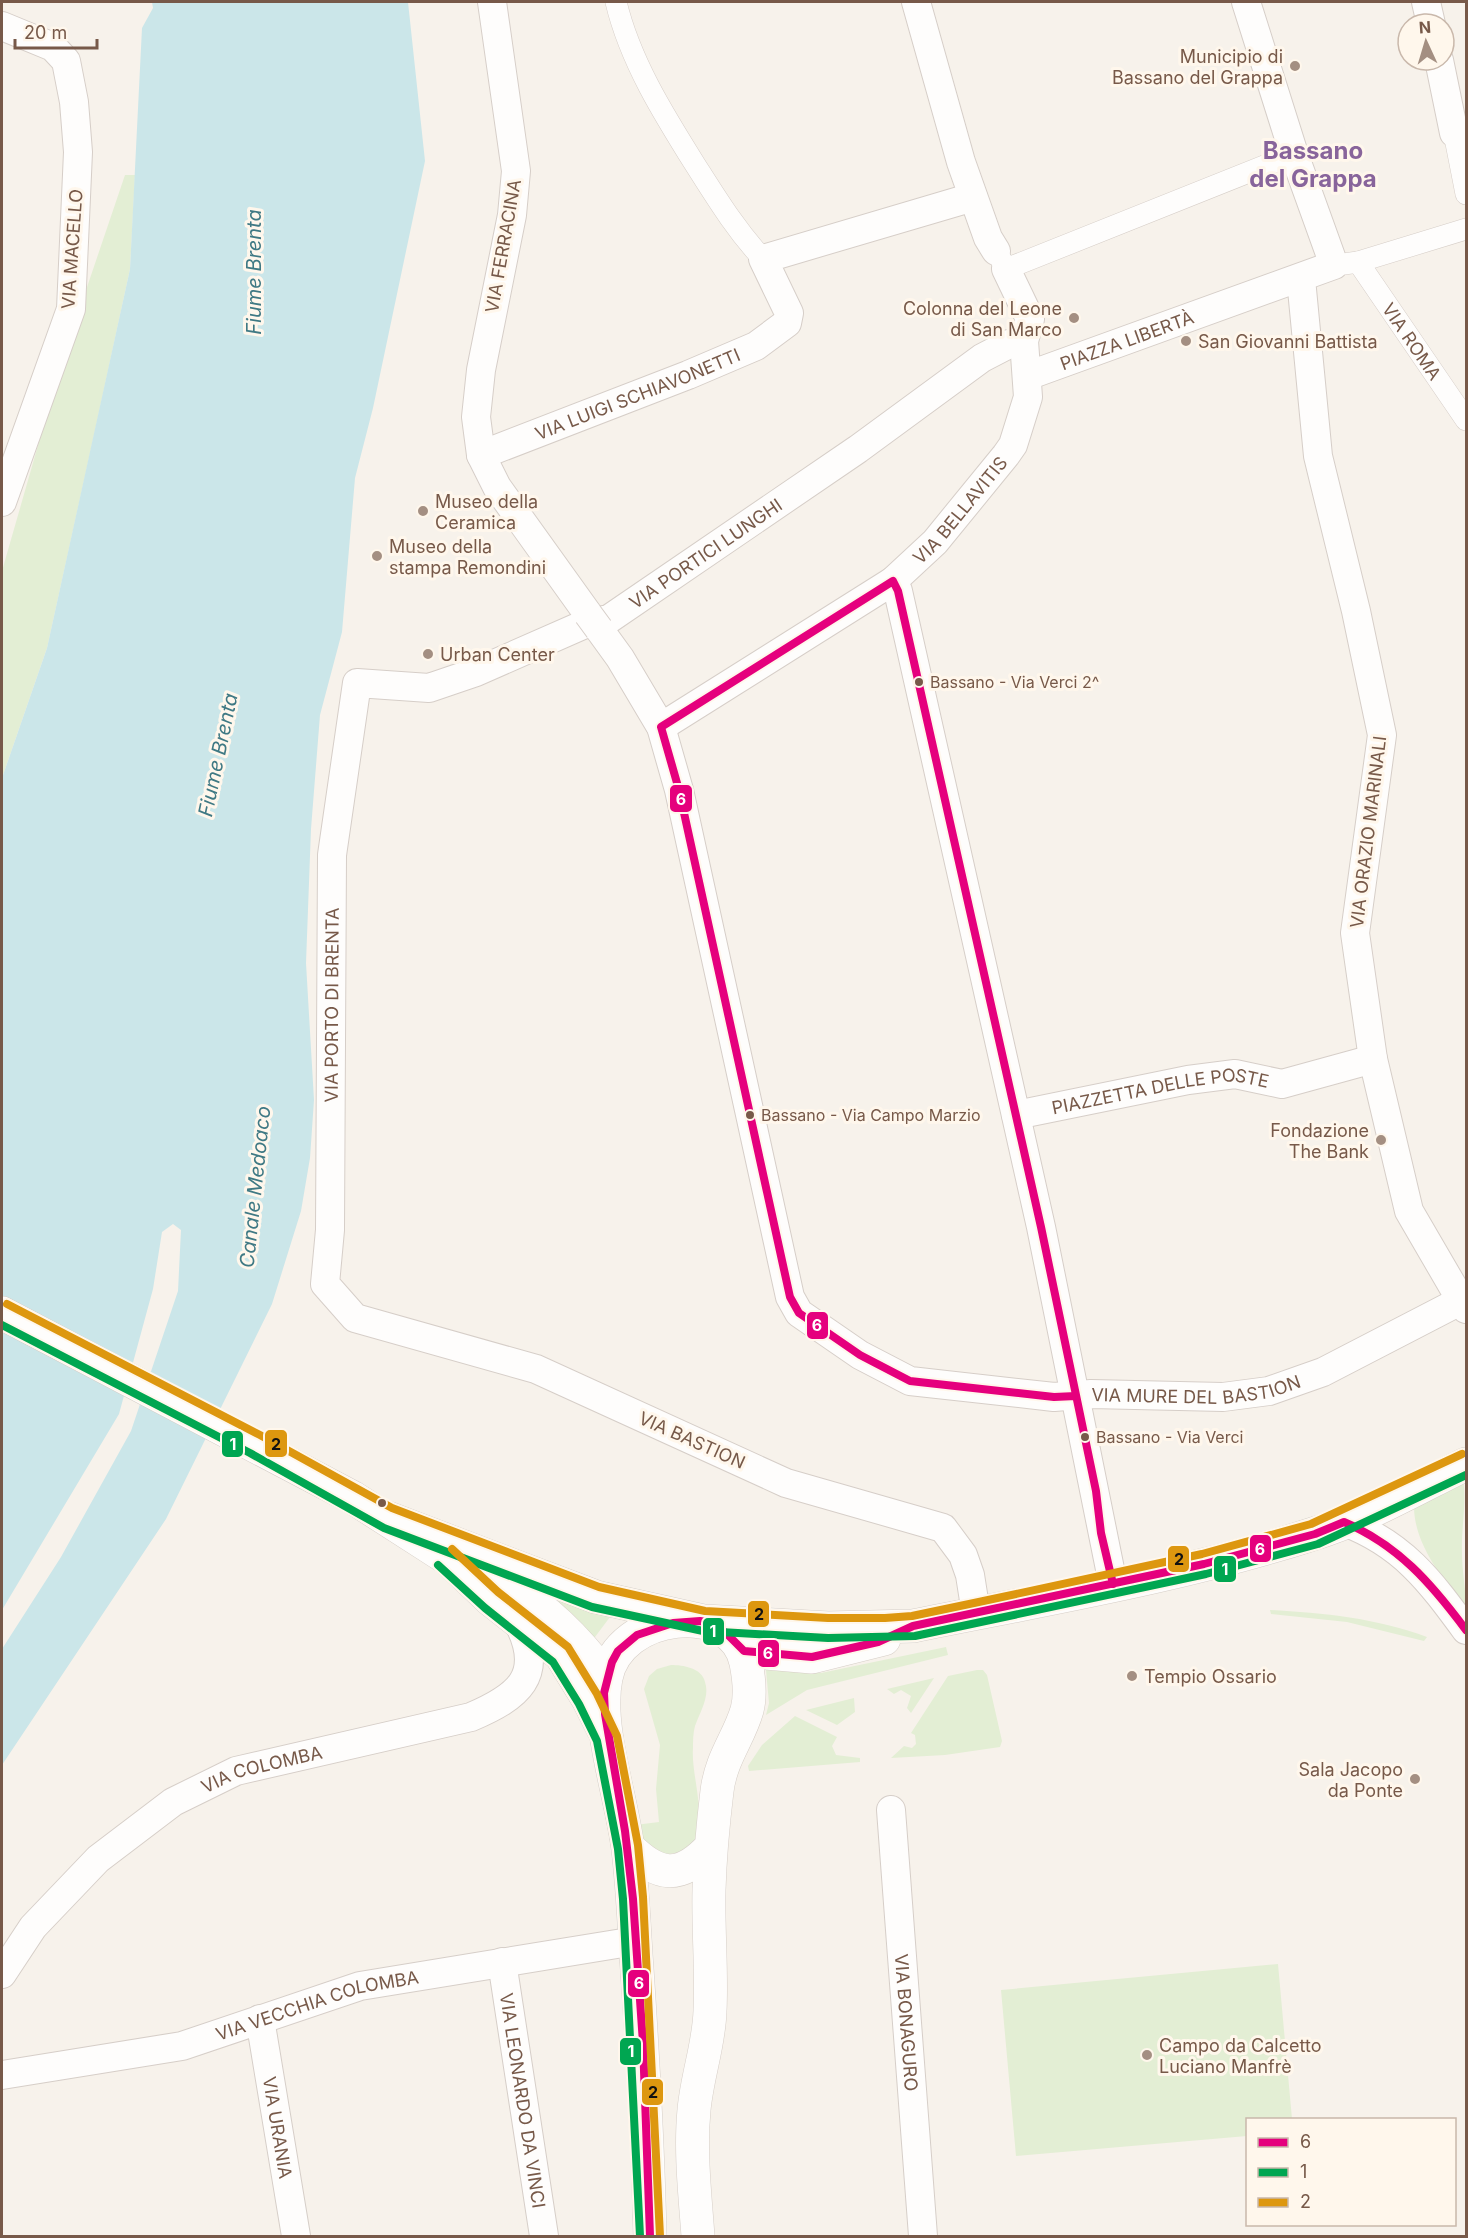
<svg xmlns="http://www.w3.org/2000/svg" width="1468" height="2238" font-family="Inter,sans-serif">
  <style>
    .green { fill: #e3eed4 }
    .water { fill: #cbe6e9 }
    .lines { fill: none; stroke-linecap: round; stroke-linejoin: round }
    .pedestrian-casing { stroke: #d6cec8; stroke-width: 22 }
    .minor-casing { stroke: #d6cec8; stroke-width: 30 }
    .secondary-casing { stroke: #d6cec7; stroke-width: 34 }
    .pedestrian { stroke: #fefdfc; stroke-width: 21 }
    .minor { stroke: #fefdfc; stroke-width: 28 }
    .secondary { stroke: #fefdfc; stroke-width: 33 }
    .minor-bridge-casing { stroke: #d6cec8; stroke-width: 30; stroke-linecap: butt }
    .minor-bridge { stroke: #fefdfc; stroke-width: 28 }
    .bus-1-casing { stroke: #fff7ec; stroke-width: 12 }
    .bus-2-casing { stroke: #fff7ec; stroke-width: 12 }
    .bus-3-casing { stroke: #fff7ec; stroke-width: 12 }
    .bus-1 { stroke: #e5007d; stroke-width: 8 }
    .bus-2 { stroke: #00a651; stroke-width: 8 }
    .bus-3 { stroke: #dd970f; stroke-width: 8 }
    .poi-dot { fill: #a48f82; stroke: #fff7ec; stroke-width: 2 }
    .bus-dot { fill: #775949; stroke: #fff7ec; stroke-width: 2 }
    .labels { text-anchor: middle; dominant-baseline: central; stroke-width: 6; stroke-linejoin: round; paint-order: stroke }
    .bus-label { font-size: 16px; fill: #775949; stroke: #fff7ec; text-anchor: start }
    .poi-label { font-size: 18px; fill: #775949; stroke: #fff7ec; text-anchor: start }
    .street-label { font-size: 18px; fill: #775949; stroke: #fff7ec }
    .water-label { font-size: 20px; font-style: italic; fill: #3f7984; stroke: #fff7ec }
    .district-label { font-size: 24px; font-weight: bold; fill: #88649b; stroke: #fff7ec }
    .line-badge { stroke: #fff7ec; stroke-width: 2 }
    .badge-label { font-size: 16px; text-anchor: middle; font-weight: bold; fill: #fff }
    .pale-badge-label { font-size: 16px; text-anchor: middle; font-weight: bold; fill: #111 }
  </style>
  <rect width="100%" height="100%" fill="#f7f2eb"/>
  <path class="green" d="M125,175H135L130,269L94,435L47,648L2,778V571L63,358Z
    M1463,1478C1467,1504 1461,1527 1462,1553C1462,1572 1466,1590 1466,1609C1444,1580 1415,1546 1414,1508Z
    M541,1589L613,1613L592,1641Z
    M1270,1610C1324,1613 1376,1618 1427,1637L1424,1641L1347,1622L1271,1614Z
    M946,1647L948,1655L807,1690L766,1715L769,1703L766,1670L821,1673Z
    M671,1665C683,1665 702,1668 705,1682C710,1697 700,1712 695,1726C693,1733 693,1741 693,1748C690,1784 722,1852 666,1854C649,1855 642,1837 635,1825L659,1822L656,1789L660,1745L644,1689L649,1676L657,1669Z
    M977,1670H983L987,1675L1002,1741L1000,1747L945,1755L891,1758L904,1746L912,1748L916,1744L915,1735L911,1733L948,1676Z
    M934,1678L911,1713L907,1708L911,1696L901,1690L894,1694L887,1689Z
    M854,1698L855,1712L837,1725L806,1710Z
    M795,1716L837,1737L832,1746L836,1755L860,1758V1762L749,1771L748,1766L762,1745Z
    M1278,1964L1292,2119L1248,2120L1247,2136L1016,2156L1001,1990Z"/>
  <path class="water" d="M152,2H408L425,161L373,408L355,478L342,632L320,715L311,829L306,963L314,1100L310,1158L301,1211L272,1304L166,1519L2,1765V1649L61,1557L131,1431L178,1291L181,1230L173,1224L162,1232L153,1289L119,1414L2,1610V778L47,648L130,269L142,28L153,8Z"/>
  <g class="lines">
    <g class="pedestrian-casing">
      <g id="pedestrian">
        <path d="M616,2C630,61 664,115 696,166C717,199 736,230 763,259"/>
        <path d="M1454,133L1466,194"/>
        <path d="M1000,258L1006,269L1294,154"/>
        <path id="s1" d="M1358,262L1466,420"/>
        <path d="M1344,264L1358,262L1466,229"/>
      </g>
    </g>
    <g class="minor-casing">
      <g id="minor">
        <path d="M492,2L516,171L512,215L481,370L476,417L481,455L497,487L588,614"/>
        <path d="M916,2L961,162L988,238L996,251"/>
        <path d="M1426,2L1431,24"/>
        <path d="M2,26L53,47L66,61L74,102L78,152L71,309L2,502"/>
        <path d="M1439,60L1454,133L1466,131"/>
        <path d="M1301,279L1318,456L1356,611L1382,735L1355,933L1373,1059L1409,1211L1466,1309"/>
        <path id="s2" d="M1027,376L1334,265L1294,154L1246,2"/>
        <path id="s3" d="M481,455L688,375L756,346L787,323L789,313L763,259L973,197"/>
        <path d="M893,581L898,591L1041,1227L1113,1584"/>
        <path id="s4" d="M599,629L620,658L661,727L679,790L790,1297L799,1313L860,1355L910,1381L1054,1397L1091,1394L1223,1397L1269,1391L1323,1372L1466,1298"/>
        <path id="s5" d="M661,727L893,581L935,542L1006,455L1013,445L1028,397L1024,341L1030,319L1006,269"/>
        <path id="s6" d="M1016,1115L1188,1080L1235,1074L1282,1084L1373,1059"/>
        <path d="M1344,1522C1403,1544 1430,1581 1466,1630"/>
        <path id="s7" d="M976,1613L970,1575L963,1555L943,1528L786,1483L536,1369L355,1318L325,1284L330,1230L332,855L357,683L429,688L476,672L585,624L609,619L858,449L982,358L1009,344L1024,341"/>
        <path id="s8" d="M891,1810L923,2236"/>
        <path id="s9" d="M502,1962L544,2236"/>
        <path id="s10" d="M2,1974L33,1927L98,1859L173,1802L236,1771L471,1717C518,1697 545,1676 519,1624"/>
        <path id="s11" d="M260,2019L296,2236"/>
        <path id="s12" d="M2,2075L182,2046L360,1986L635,1941"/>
      </g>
    </g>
    <g class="secondary-casing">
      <path id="secondary" d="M2,1313L352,1497L447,1558L491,1600L561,1655L588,1699L603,1729
        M388,1518L596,1597L704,1621L828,1628L913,1626C1046,1599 1183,1576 1313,1534C1366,1518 1417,1488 1466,1464
        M477,1570C524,1590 561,1622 593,1661
        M744,1651L812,1657L884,1639
        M628,1847C658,1877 680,1880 710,1848
        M650,2236C648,2147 643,2058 637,1969C634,1929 633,1889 628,1849C622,1798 596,1727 606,1678C619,1611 734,1599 746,1663C749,1678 751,1695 747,1710C739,1738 721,1758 717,1791C713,1824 710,1857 709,1890C708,1931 712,1971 710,2011C709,2045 697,2076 694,2110C690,2151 695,2195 698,2236"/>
    </g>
    <use href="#pedestrian" class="pedestrian"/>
    <use href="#minor" class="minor"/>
    <use href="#secondary" class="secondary"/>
    <g class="minor-bridge-casing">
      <path id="minor-bridge" d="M588,614L599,629"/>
    </g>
    <use href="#minor-bridge" class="minor-bridge"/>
    <g class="bus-1-casing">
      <path id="bus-1" d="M1076,1396L1054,1397L910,1381L860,1355L799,1313L790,1297L679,790L661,727L893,581L898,591L1041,1227L1096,1491L1101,1533L1113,1584
        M650,2236L643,2043L633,1899L625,1831L605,1714L604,1693L612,1662L618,1651L637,1635L673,1623L700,1621L711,1623L726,1633L744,1651L812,1657L878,1642L913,1626L1204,1564L1315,1534L1344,1522C1398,1545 1431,1583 1466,1630"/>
    </g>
    <g class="bus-2-casing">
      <path id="bus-2" d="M2,1325L250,1453L384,1528L592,1607L703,1631L828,1638L915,1636L1206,1574L1318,1544L1466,1475
        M438,1565L485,1608L553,1662L579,1704L597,1741L618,1849L623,1899L640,2236"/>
    </g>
    <g class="bus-3-casing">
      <path id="bus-3" d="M7,1304L260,1435L392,1508L599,1587L705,1611L828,1618H885L912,1616L974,1603L1202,1554L1311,1524L1462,1454
        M452,1549L498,1592L568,1647L597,1694L617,1736L638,1845L643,1897L660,2236"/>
    </g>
    <use href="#bus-1" class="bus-1"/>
    <use href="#bus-2" class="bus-2"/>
    <use href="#bus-3" class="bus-3"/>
  </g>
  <g class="poi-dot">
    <circle cx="1295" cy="66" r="6"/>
    <circle cx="1074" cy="318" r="6"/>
    <circle cx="1186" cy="341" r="6"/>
    <circle cx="423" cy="511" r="6"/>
    <circle cx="377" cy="556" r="6"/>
    <circle cx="428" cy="654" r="6"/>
    <circle cx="1381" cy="1140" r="6"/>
    <circle cx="1132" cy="1676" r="6"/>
    <circle cx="1415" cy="1779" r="6"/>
    <circle cx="1147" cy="2055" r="6"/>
  </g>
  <g class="bus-dot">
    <circle cx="919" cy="682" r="5"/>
    <circle cx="750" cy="1115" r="5"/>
    <circle cx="1085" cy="1437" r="5"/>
    <circle cx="382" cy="1503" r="5"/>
  </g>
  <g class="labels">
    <g class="bus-label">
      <text x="930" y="682">Bassano - Via Verci 2^</text>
      <text x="761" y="1115">Bassano - Via Campo Marzio</text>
      <text x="1096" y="1437">Bassano - Via Verci</text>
    </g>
    <g class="poi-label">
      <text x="1283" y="56" text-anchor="end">Municipio di<tspan x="1283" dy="21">Bassano del Grappa</tspan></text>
      <text x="1062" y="308" text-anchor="end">Colonna del Leone<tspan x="1062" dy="21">di San Marco</tspan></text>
      <text x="1198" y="341">San Giovanni Battista</text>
      <text x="435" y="501">Museo della<tspan x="435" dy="21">Ceramica</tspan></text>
      <text x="389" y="546">Museo della<tspan x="389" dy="21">stampa Remondini</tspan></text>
      <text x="440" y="654">Urban Center</text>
      <text x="1369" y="1130" text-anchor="end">Fondazione<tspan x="1369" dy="21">The Bank</tspan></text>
      <text x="1144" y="1676">Tempio Ossario</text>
      <text x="1403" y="1769" text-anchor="end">Sala Jacopo<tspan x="1403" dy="21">da Ponte</tspan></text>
      <text x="1159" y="2045">Campo da Calcetto<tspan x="1159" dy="21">Luciano Manfrè</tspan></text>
    </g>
    <g class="street-label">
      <text transform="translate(503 246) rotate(-80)">VIA FERRACINA</text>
      <text transform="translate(72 249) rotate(-86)">VIA MACELLO</text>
      <text stroke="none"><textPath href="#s2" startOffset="106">PIAZZA LIBERTÀ</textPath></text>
      <text stroke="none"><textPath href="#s1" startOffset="96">VIA ROMA</textPath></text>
      <text stroke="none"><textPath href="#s3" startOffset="168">VIA LUIGI SCHIAVONETTI</textPath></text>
      <text stroke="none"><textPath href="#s5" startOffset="372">VIA BELLAVITIS</textPath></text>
      <text stroke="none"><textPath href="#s7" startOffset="1750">VIA PORTICI LUNGHI</textPath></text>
      <text transform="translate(1368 832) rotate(-83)">VIA ORAZIO MARINALI</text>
      <text stroke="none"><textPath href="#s7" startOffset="1044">VIA PORTO DI BRENTA</textPath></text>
      <text stroke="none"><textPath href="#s6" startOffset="147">PIAZZETTA DELLE POSTE</textPath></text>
      <text stroke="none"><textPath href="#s4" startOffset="1137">VIA MURE DEL BASTION</textPath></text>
      <text transform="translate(692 1440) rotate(24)">VIA BASTION</text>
      <text stroke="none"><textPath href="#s10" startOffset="340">VIA COLOMBA</textPath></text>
      <text stroke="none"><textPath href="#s12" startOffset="324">VIA VECCHIA COLOMBA</textPath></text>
      <text stroke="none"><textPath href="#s8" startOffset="213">VIA BONAGURO</textPath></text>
      <text stroke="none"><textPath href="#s9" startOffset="140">VIA LEONARDO DA VINCI</textPath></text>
      <text stroke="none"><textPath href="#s11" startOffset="110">VIA URANIA</textPath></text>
    </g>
    <g class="water-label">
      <text transform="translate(254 272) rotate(-90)">Fiume Brenta</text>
      <text transform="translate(218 755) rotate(-78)">Fiume Brenta</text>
      <text transform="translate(255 1187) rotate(-84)">Canale Medoaco</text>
    </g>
    <g class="district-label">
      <text x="1313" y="150">Bassano<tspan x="1313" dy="28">del Grappa</tspan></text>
    </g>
  </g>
  <g class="line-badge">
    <rect x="669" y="784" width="24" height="29" rx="6" fill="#e5007d"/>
    <rect x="806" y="1311" width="23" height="29" rx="6" fill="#e5007d"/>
    <rect x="264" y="1429" width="24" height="29" rx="6" fill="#dd970f"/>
    <rect x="221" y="1430" width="23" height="28" rx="6" fill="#00a651"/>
    <rect x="1249" y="1534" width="23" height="29" rx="6" fill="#e5007d"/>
    <rect x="1167" y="1545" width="23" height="28" rx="6" fill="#dd970f"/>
    <rect x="1213" y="1555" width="24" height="28" rx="6" fill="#00a651"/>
    <rect x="747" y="1600" width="23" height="28" rx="6" fill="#dd970f"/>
    <rect x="702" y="1617" width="23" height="29" rx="6" fill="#00a651"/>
    <rect x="757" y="1639" width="23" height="29" rx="6" fill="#e5007d"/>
    <rect x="627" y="1969" width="23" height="29" rx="6" fill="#e5007d"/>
    <rect x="619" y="2037" width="23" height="29" rx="6" fill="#00a651"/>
    <rect x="641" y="2078" width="23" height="28" rx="6" fill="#dd970f"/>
  </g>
  <g class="badge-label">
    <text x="681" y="805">6</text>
    <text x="817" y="1331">6</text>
    <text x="233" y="1450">1</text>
    <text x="1260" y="1555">6</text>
    <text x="1225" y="1575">1</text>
    <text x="713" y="1637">1</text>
    <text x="768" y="1659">6</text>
    <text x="639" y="1989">6</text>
    <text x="631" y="2057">1</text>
  </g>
  <g class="pale-badge-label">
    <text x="276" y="1450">2</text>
    <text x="1179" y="1565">2</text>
    <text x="759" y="1620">2</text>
    <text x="653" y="2098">2</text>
  </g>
  <rect width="1468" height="2238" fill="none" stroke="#775949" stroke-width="6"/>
  <rect x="1246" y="2118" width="210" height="108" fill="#fff7ec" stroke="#c9b8ab" stroke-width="1.5"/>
  <rect x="1258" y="2138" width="30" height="9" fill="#e5007d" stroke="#c9b8ab" stroke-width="1.5"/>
  <text x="1300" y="2148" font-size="18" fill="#775949">6</text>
  <rect x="1258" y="2168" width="30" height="9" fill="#00a651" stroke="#c9b8ab" stroke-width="1.5"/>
  <text x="1300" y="2178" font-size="18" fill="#775949">1</text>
  <rect x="1258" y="2198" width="30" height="9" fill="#dd970f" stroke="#c9b8ab" stroke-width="1.5"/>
  <text x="1300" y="2208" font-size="18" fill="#775949">2</text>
  <g transform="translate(1426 42) rotate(356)"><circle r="28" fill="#fff7ec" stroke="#c9b8ab" stroke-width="1.5"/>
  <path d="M0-4.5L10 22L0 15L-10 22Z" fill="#a48f82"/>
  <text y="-9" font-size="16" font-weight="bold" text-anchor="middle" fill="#775949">N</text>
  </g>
  <path d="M15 39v9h82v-9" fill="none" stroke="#775949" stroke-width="3"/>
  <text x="24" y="39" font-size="18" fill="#775949" stroke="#fff7ec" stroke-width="4.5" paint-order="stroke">20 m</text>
</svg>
